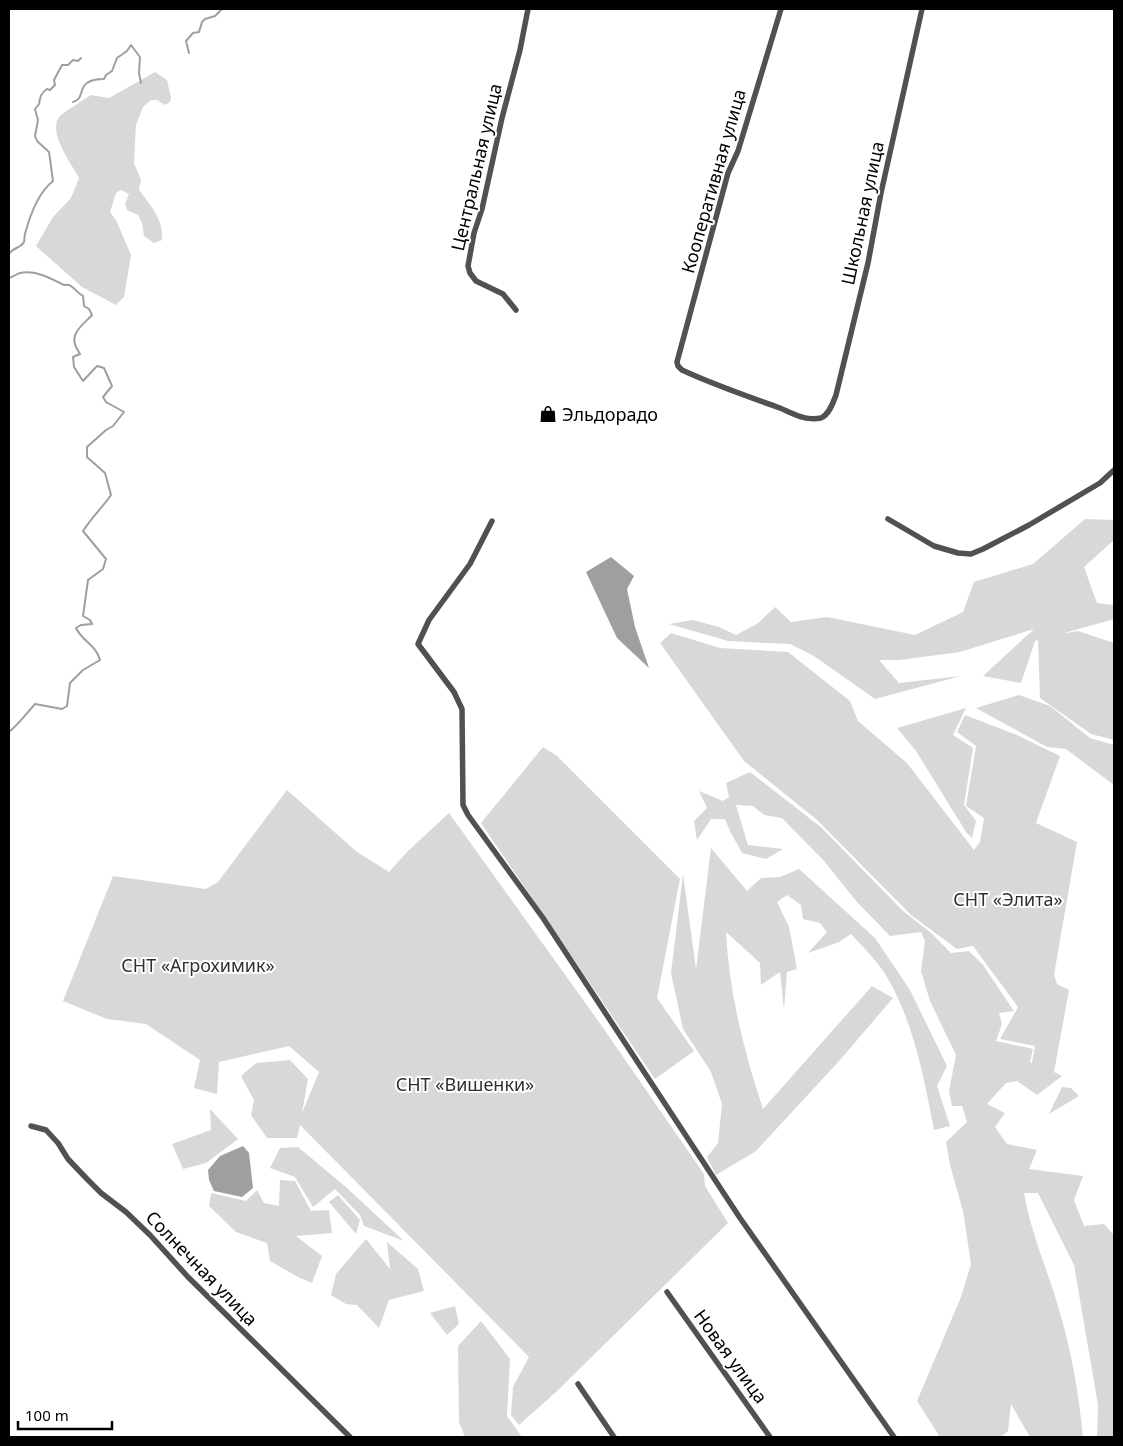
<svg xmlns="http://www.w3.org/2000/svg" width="1123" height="1446" font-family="'Noto Sans',sans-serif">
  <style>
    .green { fill: #d8d8d8 }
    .water { fill: #9f9f9f }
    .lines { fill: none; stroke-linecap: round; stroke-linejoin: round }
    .stream { stroke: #9f9f9f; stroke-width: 2 }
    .street { stroke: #515151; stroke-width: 5.5 }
    .labels { text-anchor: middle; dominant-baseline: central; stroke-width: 4; stroke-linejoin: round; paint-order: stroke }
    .street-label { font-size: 18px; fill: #000; stroke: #fff }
    .poi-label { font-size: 18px; fill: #000; stroke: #fff; text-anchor: start }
    .park-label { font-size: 18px; fill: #2f2f2f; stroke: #fff }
  </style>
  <rect width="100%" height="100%" fill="#fff"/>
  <path class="green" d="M155,72L167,80L171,98L170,102L165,105L157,100H151L143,107L136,125L134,163L141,180L139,190C151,206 164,220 162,240L154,243L144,236L142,223L138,215L127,210L125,204L129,194L121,190L116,193L110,212L116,220L131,255L124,297L116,305L82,287L36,246L53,217L71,198L79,178C71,163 48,133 59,117C62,113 84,100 91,95L109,98Z
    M1085,519L1114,520V540L1084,567L1097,603L1114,605V619L1061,634L1078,631L1114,643V740L1091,734L1040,698L1038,640L1035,641L1021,683L983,676L1034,629L960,652L899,660H879L899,683L961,676L875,699L814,656L790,644L728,641L669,624L693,620L719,627L736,635L757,624L775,607L791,622L827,617L915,635L963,612L974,582L1033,564Z
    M671,633L720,648L788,652L850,701L858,721L907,763L974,850L980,842L984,818L966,806L976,746L957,732L965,715L1017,735L1060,756L1036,823L1077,842L1054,975L1057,984L1069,990L1054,1072L1062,1076L1037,1095L1017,1081L1006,1083L987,1104L1005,1113L995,1127L1007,1144L1037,1150L1029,1169L1083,1176L1074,1200L1084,1226L1104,1224L1114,1235V1437H1097L1098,1405L1074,1265L1038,1193H1024C1031,1234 1049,1273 1060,1313C1072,1353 1079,1396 1083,1437H1030L1011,1404L1008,1431L1001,1437H940L917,1401L961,1297L971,1264L963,1211L950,1165L946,1142L967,1122L962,1106H952L949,1091L956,1055L930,1001L921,971L925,941L921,932L890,936L857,902L824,861L782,818L764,815L753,806L736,805L748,845L783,849L766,859L742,853L730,831L725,819H711L697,840L694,821L707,808L699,791L723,801L729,797L726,783L750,772L822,828L902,910L931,933L951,953L969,951L983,965L1014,1011L999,1013L1002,1024L996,1041L1033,1049L1030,1062L1032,1063L1035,1046L1000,1039L1018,1007L973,946L957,949L911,915L816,819L744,761L660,643Z
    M1019,695L1050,706L1090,738L1114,745V785L1066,749L1047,747L976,708Z
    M966,708L953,735L973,748L964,805L976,821L972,838L966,832L916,751L897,728Z
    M543,747L557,756L680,879L657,998L694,1051L655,1079L481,823Z
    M287,790L357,852L389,872L408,851L449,813L599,1022L704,1174L705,1186L728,1223L556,1392L519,1425L511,1415L513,1387L529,1357L300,1125L297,1138H267L251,1115L254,1100L241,1076L256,1063L290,1060L308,1079L302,1113L319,1072L289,1046L219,1062L217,1094L194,1088L200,1060L146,1024L107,1019L63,1001L113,876L206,889L218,882Z
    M711,848L747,891L761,878L780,877L799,869L875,938L910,990L947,1066L937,1086L950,1126L934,1130C924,1078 913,1018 884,972C875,959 862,946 851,934L839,942L808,953L827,932L820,923L803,919L801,905L787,895L777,902L789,927L797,969L787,972L784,1010L780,972L761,985L760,963L726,932C729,992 744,1052 763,1109L872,986L893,998L840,1060L756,1151L716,1175L707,1157L718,1143L722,1104L711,1072L683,1029L671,973L683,874L696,969Z
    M1062,1087L1071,1088L1079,1096L1049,1114Z
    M210,1109L238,1139L206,1163L183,1169L172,1144L211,1130Z
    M298,1147L347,1188L404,1241L364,1226L360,1215L335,1189L313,1207L295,1177L270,1168L280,1148Z
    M280,1180L295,1181L311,1211L329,1210L332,1233L296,1236L322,1256L312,1283L298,1277L270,1261L267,1243L236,1232L209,1206L211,1193L246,1201L257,1190L264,1203L279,1206Z
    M338,1195L360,1220L356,1234L329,1202Z
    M366,1239L390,1269L387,1242L418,1269L424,1291L389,1300L379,1328L357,1305L346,1304L331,1295L336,1274Z
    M455,1306L459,1324L447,1335L430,1313Z
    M481,1321L510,1359L507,1416L522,1437H465L459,1422L458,1346Z"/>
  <path class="water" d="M611,557L634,576L627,589L635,627L649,668L617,638L586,572Z
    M243,1146L249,1153L253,1188L242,1197L214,1191L209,1180L208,1170L220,1156Z"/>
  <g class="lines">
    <path class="stream" d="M189,53L186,41L193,33L199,32L202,22L205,19L215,16L222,9
      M73,102C84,99 79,88 87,83C91,80 100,79 104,79L106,75L112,71L117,58L127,51L131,45L140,57L139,73L141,83
      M9,254C12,248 21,248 24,242C25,239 24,236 25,234C30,215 38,193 53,181L49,152L37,141L35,136L38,120L35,109L39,104C40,97 41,93 47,89L50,90L55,85L54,80L62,65H68L73,60L78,61L81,58
      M9,278C13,277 16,274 20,273C36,270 50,278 64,285C73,283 75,292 83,296L84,306L89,309L92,315C85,323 69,333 76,347C77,349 79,352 80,354L73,357L74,367L83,381L97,366L104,368L112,386L103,397L106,402L124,412L113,426L106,430L87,447V457L105,473L111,495C102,508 91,518 83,531L106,559L103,569L88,580L83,616L90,620L92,624L81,625L76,628C82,641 96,645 100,660L83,670L70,683L67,706L62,709L35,704C26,714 19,724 9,732"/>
    <path class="street" d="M781,9L738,151L728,173L677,362L678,366L682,370C714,385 747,396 780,408C787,411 794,415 802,417C807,419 816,419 821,418C829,415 833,403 836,395L868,263L881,193L922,9
      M516,310L503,294L476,281L470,273L468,266L474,233L482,209L502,118L520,50L528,9
      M888,519L934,546L958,553L971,554L983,549L1029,525L1100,483L1114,470
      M492,521L470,564L429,620L418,644L454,692L462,709L463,805L468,815L543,918L740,1218L894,1437
      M31,1126L46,1130L58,1143L68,1159L87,1179L101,1193L126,1212L150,1235L188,1277L350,1437
      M667,1292L770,1437
      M578,1384L614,1437"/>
  </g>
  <defs>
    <g id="shop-bare" transform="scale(1.35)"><path d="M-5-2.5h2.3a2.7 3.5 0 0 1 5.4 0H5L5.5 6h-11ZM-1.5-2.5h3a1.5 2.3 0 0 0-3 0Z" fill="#000" stroke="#fff" stroke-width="2.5" paint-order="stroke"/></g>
  </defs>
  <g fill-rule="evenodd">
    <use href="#shop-bare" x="548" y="414"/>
  </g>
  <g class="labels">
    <g class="street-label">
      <text transform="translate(476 167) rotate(-77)">Центральная улица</text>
      <text transform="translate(713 181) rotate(-74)">Кооперативная улица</text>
      <text transform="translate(862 213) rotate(-78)">Школьная улица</text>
      <text transform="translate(202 1268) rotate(46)">Солнечная улица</text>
      <text transform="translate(731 1356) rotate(54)">Новая улица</text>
    </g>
    <g class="poi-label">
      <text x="562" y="414">Эльдорадо</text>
    </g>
    <g class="park-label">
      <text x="1008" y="899">СНТ «Элита»</text>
      <text x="198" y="965">СНТ «Агрохимик»</text>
      <text x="465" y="1084">СНТ «Вишенки»</text>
    </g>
  </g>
  <rect width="1123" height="1446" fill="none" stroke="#000000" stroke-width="20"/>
  <path d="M18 1421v8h94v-8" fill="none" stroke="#000000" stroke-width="2.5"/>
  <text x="25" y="1421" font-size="15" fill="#000000" stroke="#ffffff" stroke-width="4" paint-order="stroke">100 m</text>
</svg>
